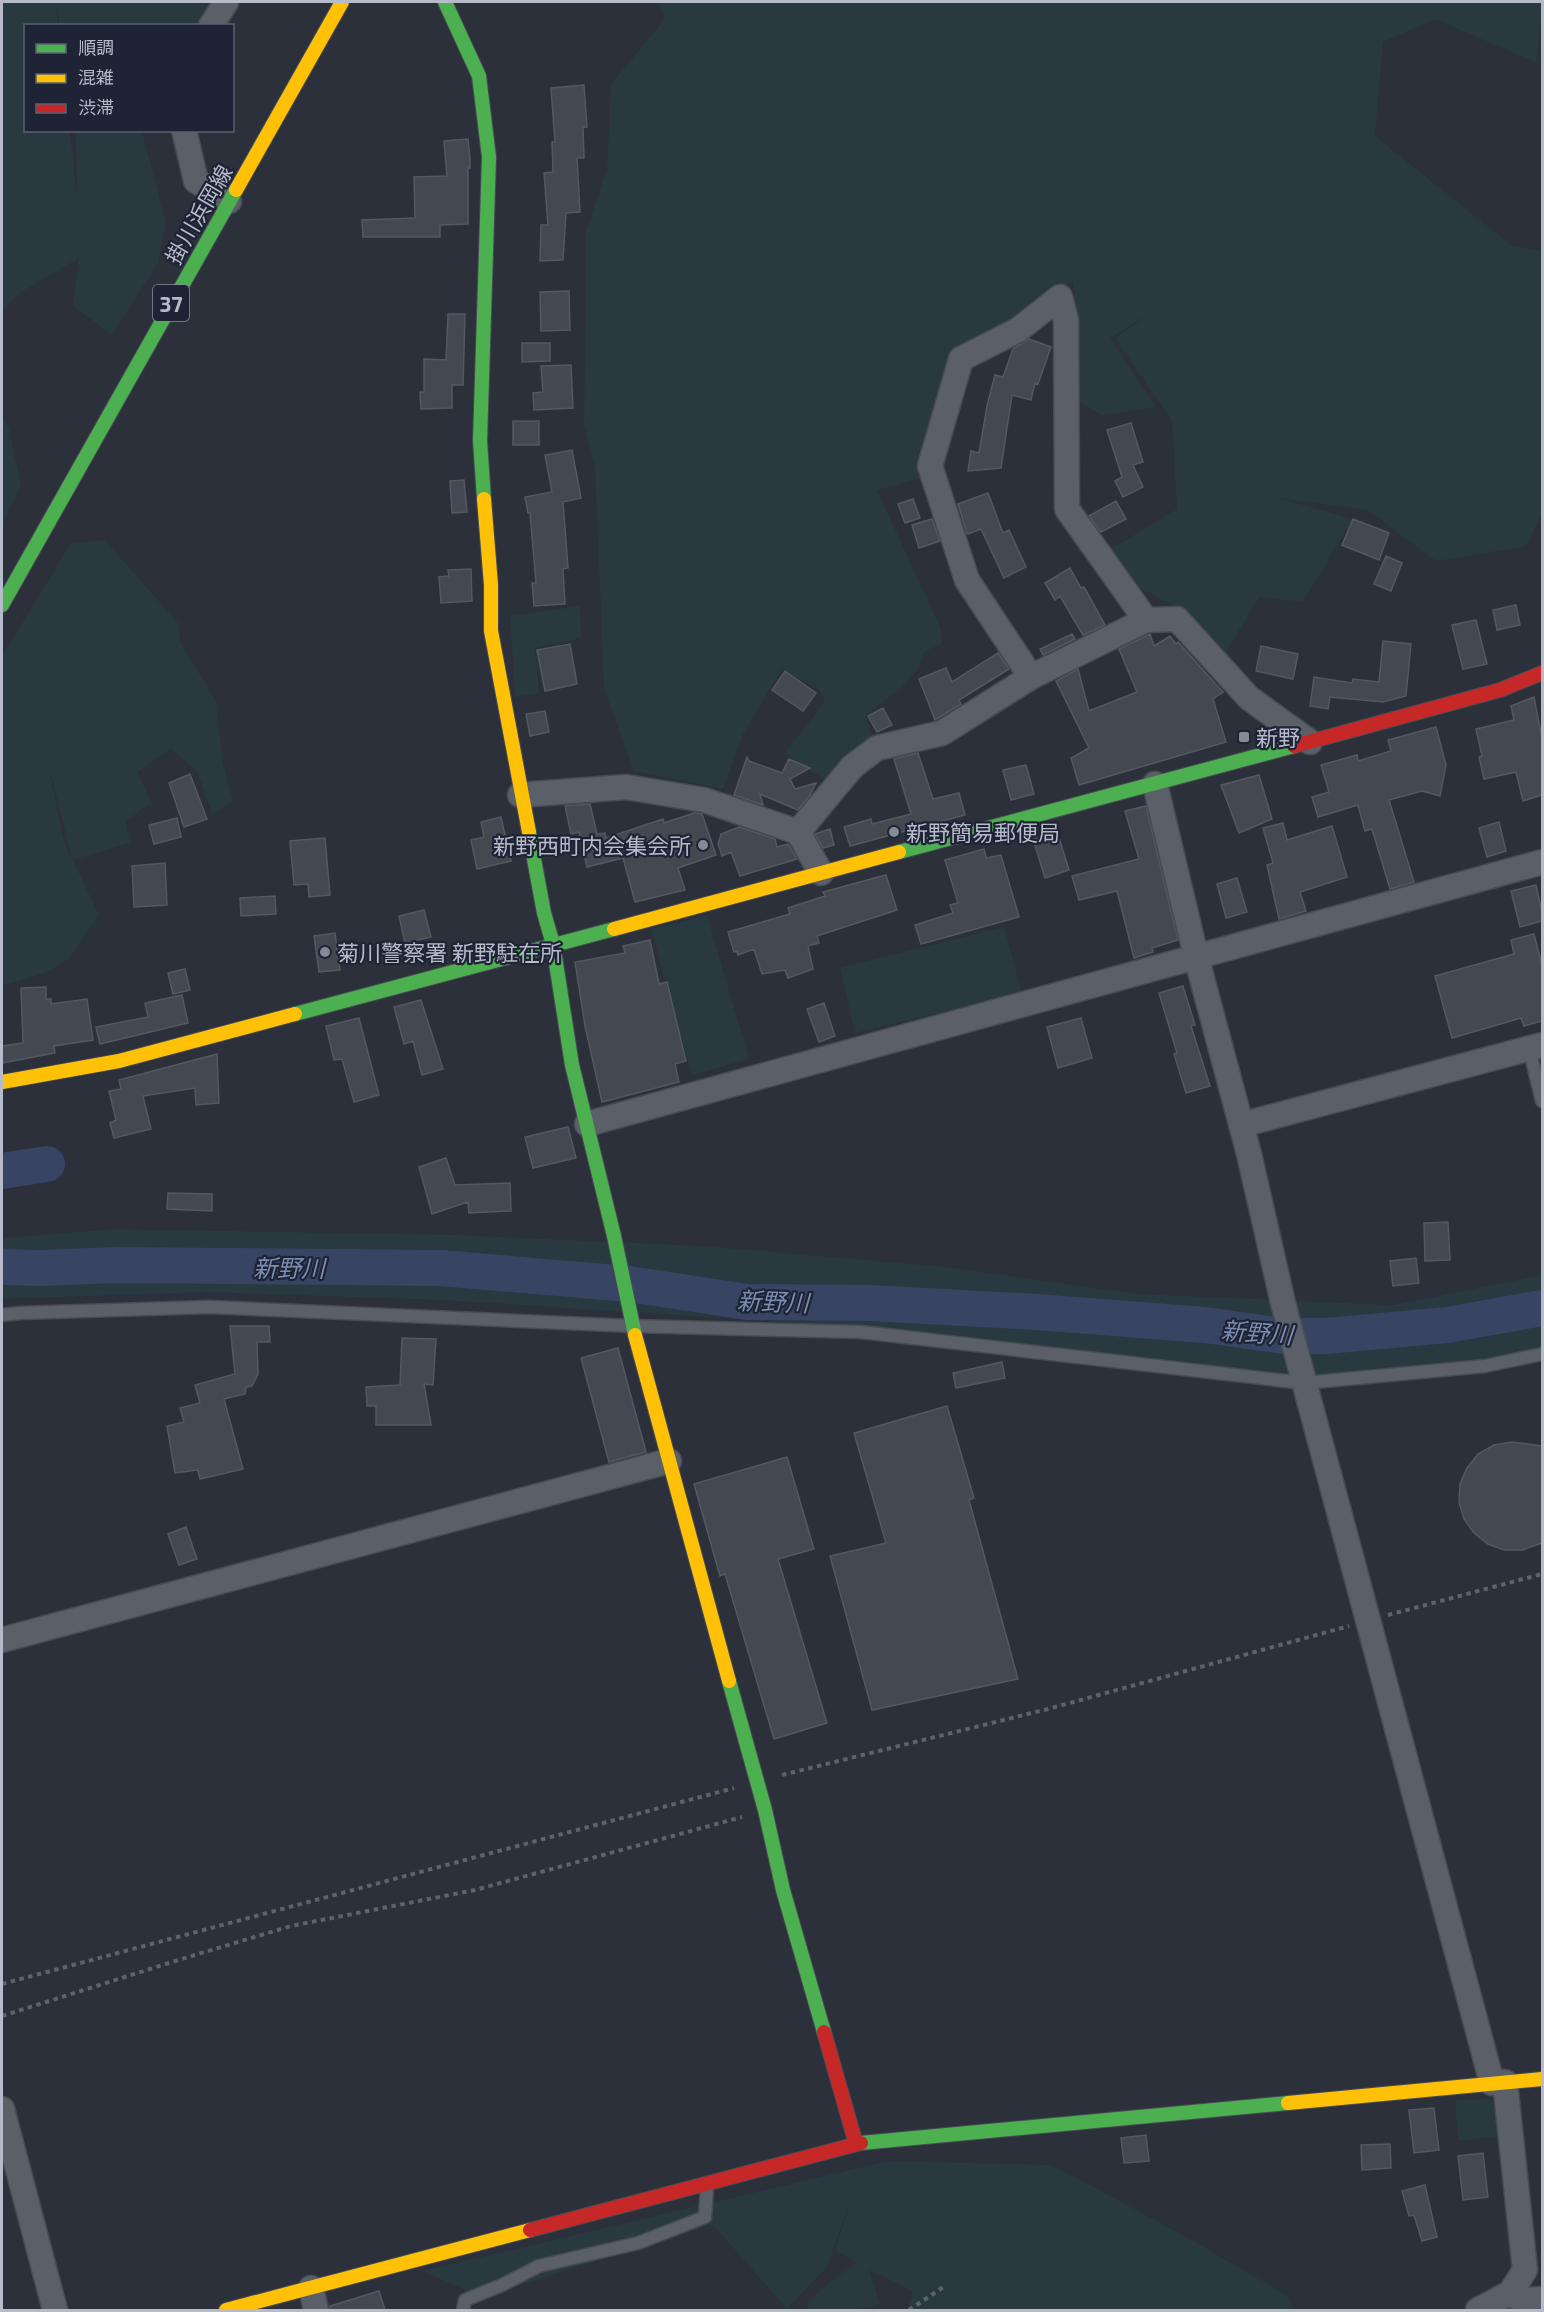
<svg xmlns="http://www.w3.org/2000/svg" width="1544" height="2312" font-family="'Exo 2','Noto Sans JP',sans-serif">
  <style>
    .green { fill: #283940; fill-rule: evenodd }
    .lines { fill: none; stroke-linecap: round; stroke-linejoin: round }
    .river { stroke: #384463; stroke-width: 36 }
    .building { fill: #444850; stroke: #535861; stroke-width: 1.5 }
    .lane-casing { stroke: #474b53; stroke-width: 15 }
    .street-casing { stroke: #474b53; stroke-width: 27 }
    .fast-casing { stroke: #474b53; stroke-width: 16 }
    .slow-casing { stroke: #474b53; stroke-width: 16 }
    .jam-casing { stroke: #474b53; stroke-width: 16 }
    .path { stroke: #5e626a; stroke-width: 4; stroke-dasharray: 4.5 4.5; stroke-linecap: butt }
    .lane { stroke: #5b5f68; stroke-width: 12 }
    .street { stroke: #5b5f68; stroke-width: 24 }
    .fast { stroke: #4caf50; stroke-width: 14 }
    .slow { stroke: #ffc107; stroke-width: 14 }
    .jam { stroke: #c62828; stroke-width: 14 }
    .poi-dot { fill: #858a98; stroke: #1e2435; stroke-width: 2 }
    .labels { text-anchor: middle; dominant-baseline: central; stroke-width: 4.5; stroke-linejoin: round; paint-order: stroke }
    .shield { fill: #1e2435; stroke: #888e9d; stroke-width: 1.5 }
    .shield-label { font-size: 21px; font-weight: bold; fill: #b6bbca }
    .street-label { font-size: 22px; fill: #b6bbca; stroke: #1e2435 }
    .poi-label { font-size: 22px; fill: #b6bbca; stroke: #1e2435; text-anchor: start }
    .water-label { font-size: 24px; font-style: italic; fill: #7d8db2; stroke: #1e2435 }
  </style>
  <rect width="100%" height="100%" fill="#2b303a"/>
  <path class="green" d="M2,2H233L219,25H60L56,4L58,25L26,26V130L70,131L77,197L76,131H142L166,223L158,263L112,335L73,306L79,258L18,294L2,312Z
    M658,2H1542L1537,63L1435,19L1383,42L1375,136L1511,245L1542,251V514L1526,546L1436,561L1367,510L1278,498L1353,519L1303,602L1259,597L1226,652L1186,611L1134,586L1111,549L1177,509L1172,421L1115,338L1149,314L1110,338L1156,407L1102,415L1080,402L1073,282L1037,298L963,358L921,478L877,490L940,627L943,643L924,652C918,682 888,697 866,715L871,736L833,784L784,754L825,701L820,690L782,669L743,734L723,789L634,771L604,689L595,465L584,426L586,231L607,168L611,84L665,19Z
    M2,414L9,429L21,485L2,527Z
    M105,540L179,624L180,642L216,701L223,763L233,801L212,814L197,771L171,749L138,772L151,803L126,821L130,843L73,860L99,915L69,959L45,973L2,986V656L71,543ZM50,774H51L71,856L63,838Z
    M580,606L581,638L535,648L539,693L515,697L510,616Z
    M707,915L749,1059L692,1075L651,929Z
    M1004,927L1022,993L855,1033L840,968Z
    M114,1229L455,1235L703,1246L946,1267L1137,1294L1394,1305L1542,1275V1359L1535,1362L1360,1377L1092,1359L769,1321L442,1300L206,1292L2,1299V1238Z
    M1492,2099L1499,2136L1458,2141L1455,2100Z
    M888,2161L1052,2165L1185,2236L1276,2289L1288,2296L1293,2310H907L913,2291L869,2269L880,2304L853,2310H808L807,2301L856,2262L835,2251L851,2199L827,2267L787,2309L713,2225L482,2297L422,2271Z"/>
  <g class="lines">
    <path class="river" d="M2,1171L47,1164
      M2,1267L42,1268L117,1265L440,1268L629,1284L747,1302L870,1303L1037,1312L1205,1325L1284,1336H1326L1447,1325L1542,1308"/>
  </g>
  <path class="building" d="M584,85L587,127H583L584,158H577L580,212L566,213L563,260L540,261L541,225H548L544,173L553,172L552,142H555L551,88Z
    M468,139L470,158V168H468V224L440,225V237H363L362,220L415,218L414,177L447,176L444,141Z
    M569,291L570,330L541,331L540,292Z
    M448,314H465L463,385H452V408L421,409L420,392H424V359L446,360Z
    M1029,339L1051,347L1038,384L1035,383L1031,400L1012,395L1001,468L968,471L971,451L979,453L987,406L995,375L1003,377L1013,349Z
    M522,343H550V361L522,362Z
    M571,365L573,408L534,410L533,393L543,392L541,366Z
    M513,421H539V445H513Z
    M1131,423L1143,462L1133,465L1143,487L1123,497L1115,481L1122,477L1107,430Z
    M572,450L581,498L563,502L568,568L563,569L565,604L534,606L532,583H536L530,513H528L525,497L552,492L545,455Z
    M464,480L467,512L452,513L450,481Z
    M988,493L1003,533L1009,530L1026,567L1004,578L981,529L968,534L967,533L958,504Z
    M913,499L920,518L905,523L898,504Z
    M1116,501L1126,519L1101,532L1089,516Z
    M932,519L940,541L919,548L912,525Z
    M1353,519L1389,533L1379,560L1342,545Z
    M1386,556L1402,563L1391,591L1374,584Z
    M1070,568L1081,588L1084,587L1105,625L1083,635L1060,596L1055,600L1045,583Z
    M471,569L472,601L441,603L439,577L449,576L448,570Z
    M1516,605L1520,625L1497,630L1493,610Z
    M1476,620L1487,664L1463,669L1452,625Z
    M1072,634L1075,639L1043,655L1040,649Z
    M1150,634L1154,646L1170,636L1176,644L1178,642L1223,692L1213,699L1226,742L1079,785L1071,758L1089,748L1056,681L1078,669L1089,711L1137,692L1119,649Z
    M1383,641L1411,644L1406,696L1383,702L1330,697L1328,709L1310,706L1314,677L1352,683L1353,679L1379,682Z
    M570,644L577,684L545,691L537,650Z
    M1261,646L1298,654L1293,679L1256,671Z
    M998,653L1009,669L959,700L961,704L935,720L919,679L946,668L952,682Z
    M785,671L816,693L803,711L772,690Z
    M1534,697L1542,739V795L1523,801L1516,772L1484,779L1479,757L1482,756L1476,729L1514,720L1511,706Z
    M883,708L892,725L877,732L868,716Z
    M545,711L549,732L530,736L526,714Z
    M1436,727L1446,765L1440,796L1422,791L1389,800L1414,882L1390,889L1372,829L1365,831L1358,805L1318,817L1312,797L1329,792L1321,765L1357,755L1358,761L1391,751L1388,740Z
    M918,753L933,799L959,793L965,815L850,846L844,827L871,819L872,824L911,814L894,759Z
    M747,757L749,761L782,773L789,759L810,768L790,779L795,789L816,783L810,795L798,810L760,794L763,805L734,795Z
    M1026,765L1034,794L1011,800L1003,770Z
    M190,774L207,819L184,827L169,783Z
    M1259,775L1272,819L1239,833L1221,785Z
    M590,804L597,834L605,833L606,838L663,819L664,823L694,813L702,814L716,855L678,868L685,890L635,902L623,858L587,867L579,832L571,834L565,806Z
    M1146,806L1178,940L1152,948L1153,952L1134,958L1117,891L1079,900L1072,876L1139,859L1125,811Z
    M501,817L511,861L477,869L471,840L484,837L481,822Z
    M177,818L181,837L154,844L149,825Z
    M1499,822L1506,851L1487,857L1479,828Z
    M1283,823L1287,840L1332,826L1347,877L1300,892L1306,911L1279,919L1267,865L1273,863L1263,828Z
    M739,827L775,839L777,847L788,844L797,859L740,876L731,852L722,856L718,844L721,834Z
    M830,829L834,845L823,848L815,834Z
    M1057,831L1069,870L1045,878L1033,839Z
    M325,838L330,895L309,897L308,884L294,885L290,841Z
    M984,849L986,858L1001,855L1019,917L921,944L915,925L953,913L950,905L958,903L945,860Z
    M165,863L167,905L134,907L132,866Z
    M886,875L897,910L817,936L819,943L808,946L813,969L788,978L785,970L762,974L754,949L738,955L737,951L734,952L728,932L790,914L788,908L825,896L823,892Z
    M1237,878L1247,912L1226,918L1217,884Z
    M1536,885L1542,912V921L1520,927L1511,891Z
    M275,896L276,914L241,916L240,898Z
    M424,910L431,937L405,943L399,916Z
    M335,933L340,970L319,972L314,936Z
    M1534,934L1542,965V1021L1524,1026L1521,1018L1452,1038L1435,976L1514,954L1511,940Z
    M650,940L659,984L667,982L686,1061L675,1064L679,1082L602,1102L585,1026L575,962L625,953L623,946Z
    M185,969L190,990L173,994L168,973Z
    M1183,986L1195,1025L1191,1026L1210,1086L1186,1093L1174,1054L1177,1053L1159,993Z
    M46,987V999H51V1004L87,999L93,1040L54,1046L55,1053L2,1063V1046L23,1043L21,988Z
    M182,995L188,1023L100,1044L96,1027L148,1017L145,1003Z
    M421,1000L443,1069L422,1075L413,1041L404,1044L394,1007Z
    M824,1003L835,1036L819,1042L807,1009Z
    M359,1018L379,1095L354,1102L342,1059L334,1060L326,1026Z
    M1081,1018L1092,1058L1058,1068L1047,1027Z
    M217,1054L219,1103L196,1105L195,1088L143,1096L151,1129L114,1138L110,1123L116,1120L109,1091L121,1089L119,1080Z
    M568,1127L576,1158L533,1168L525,1137Z
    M446,1158L455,1185L510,1183L511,1211L469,1213L468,1202L432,1214L419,1167Z
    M168,1193L212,1194V1211L167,1209Z
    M1448,1222L1450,1260L1425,1261L1424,1223Z
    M1416,1258L1419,1283L1393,1286L1390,1261Z
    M230,1326H269L270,1342H257L258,1374L252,1386L246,1387L245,1394L224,1399L243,1469L200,1479L198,1470L175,1473L167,1426L184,1422L180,1408L200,1403L195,1385L235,1374Z
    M402,1338L436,1339L433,1385L424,1384L431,1425H376V1406H367L366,1387L400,1385Z
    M618,1348L646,1452L609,1462L581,1358Z
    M1002,1362L1005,1378L956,1388L953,1373Z
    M947,1406L974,1498L969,1500L1018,1679L872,1710L830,1556L886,1543L854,1433Z
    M1512,1442L1542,1446V1543L1522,1550H1504L1488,1544L1474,1533L1464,1519L1459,1502L1460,1484L1467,1468L1478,1454L1494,1445Z
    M787,1457L814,1549L778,1559L827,1723L774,1739L725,1574L720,1576L694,1484Z
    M186,1527L197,1559L179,1565L168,1534Z
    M1434,2108L1439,2150L1414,2153L1409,2110Z
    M1146,2135L1149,2161L1124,2163L1121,2138Z
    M1390,2144L1391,2168L1362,2170L1361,2145Z
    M1483,2153L1488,2197L1463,2200L1458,2156Z
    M1425,2185L1437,2237L1422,2241L1414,2215L1409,2216L1402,2191Z
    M379,2291L385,2310H330V2306Z"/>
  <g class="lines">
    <g class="lane-casing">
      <path id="lane" d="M1529,1048L1542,1101
        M2,1315L20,1313L209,1307L633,1326L861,1332L1304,1383L1485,1366L1542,1354
        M463,2310L465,2300L502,2285L539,2266L638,2243L705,2217L707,2187"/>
    </g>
    <g class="street-casing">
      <path id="street" d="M211,26L226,2
        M184,130L196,181L229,201
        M1031,677L1146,620
        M1155,784L1196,956L1249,1154L1283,1303L1492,2083
        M520,795L626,787L704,800L798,832L852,767L877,748L942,733L1031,677L967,580L930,466L961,359L1018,330L1060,297L1066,320L1067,509L1146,620L1177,619L1249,698L1310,742
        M798,832L821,873
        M587,1124L1542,862
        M1241,1125L1542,1045
        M2,1640L669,1461
        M2,2109L55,2310
        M311,2288L316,2310
        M1510,2293L1521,2300L1542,2299
        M1478,2310L1510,2293L1525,2270L1505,2082"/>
    </g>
    <g class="fast-casing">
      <path id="fast" d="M445,2L479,76L489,157L480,441L484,499
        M2,605L236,190
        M529,832L544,913L553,944L572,1065L614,1236L635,1335
        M899,852L1294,746
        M295,1014L614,929
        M729,1681L765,1810L783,1890L824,2032
        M861,2143L1288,2103"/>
    </g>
    <g class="slow-casing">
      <path id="slow" d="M236,190L342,2
        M484,499L491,585V631L529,832
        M614,929L899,852
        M2,1082L119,1061L295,1014
        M635,1335L729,1681
        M1288,2103L1542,2079
        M226,2310L530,2230"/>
    </g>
    <g class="jam-casing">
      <path id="jam" d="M1294,746L1500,690L1542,673
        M824,2032L856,2144
        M530,2230L861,2143"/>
    </g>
    <path class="path" d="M1388,1615L1542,1574
      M782,1775L1048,1709L1349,1626
      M2,1984L734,1788
      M2,2016L172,1962L291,1926L475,1890L742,1817
      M909,2310L945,2286"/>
    <use href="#lane" class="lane"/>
    <use href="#street" class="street"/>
    <use href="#fast" class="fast"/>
    <use href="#slow" class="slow"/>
    <use href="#jam" class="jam"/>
  </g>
  <g class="poi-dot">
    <rect x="1238" y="731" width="12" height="12" rx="3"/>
    <circle cx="894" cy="832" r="6"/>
    <circle cx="703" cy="845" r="6"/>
    <circle cx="325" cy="952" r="6"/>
  </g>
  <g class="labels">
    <rect class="shield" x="153" y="285" width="36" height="36" rx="4.5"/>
    <g class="shield-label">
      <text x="171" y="303">37</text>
    </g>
    <g class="street-label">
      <text transform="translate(198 214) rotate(-60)">掛川浜岡線</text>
    </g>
    <g class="poi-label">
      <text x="1256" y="737">新野</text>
      <text x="906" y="832">新野簡易郵便局</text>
      <text x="691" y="845" text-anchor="end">新野西町内会集会所</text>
      <text x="337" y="952">菊川警察署 新野駐在所</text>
    </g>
    <g class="water-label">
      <text x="289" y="1267">新野川</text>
      <text transform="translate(773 1301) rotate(2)">新野川</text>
      <text transform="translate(1257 1332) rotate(4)">新野川</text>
    </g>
  </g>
  <rect width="1544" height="2312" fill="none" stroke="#b6bbca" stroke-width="6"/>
  <rect x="24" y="24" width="210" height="108" fill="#1e2435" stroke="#5b6071" stroke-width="1.5"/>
  <rect x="36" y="44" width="30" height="9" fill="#4caf50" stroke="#5b6071" stroke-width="1.5"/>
  <text x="78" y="54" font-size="18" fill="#b6bbca">順調</text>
  <rect x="36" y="74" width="30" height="9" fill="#ffc107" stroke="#5b6071" stroke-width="1.5"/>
  <text x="78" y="84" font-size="18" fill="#b6bbca">混雑</text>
  <rect x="36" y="104" width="30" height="9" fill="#c62828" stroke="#5b6071" stroke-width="1.5"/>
  <text x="78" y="114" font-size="18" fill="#b6bbca">渋滞</text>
</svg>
